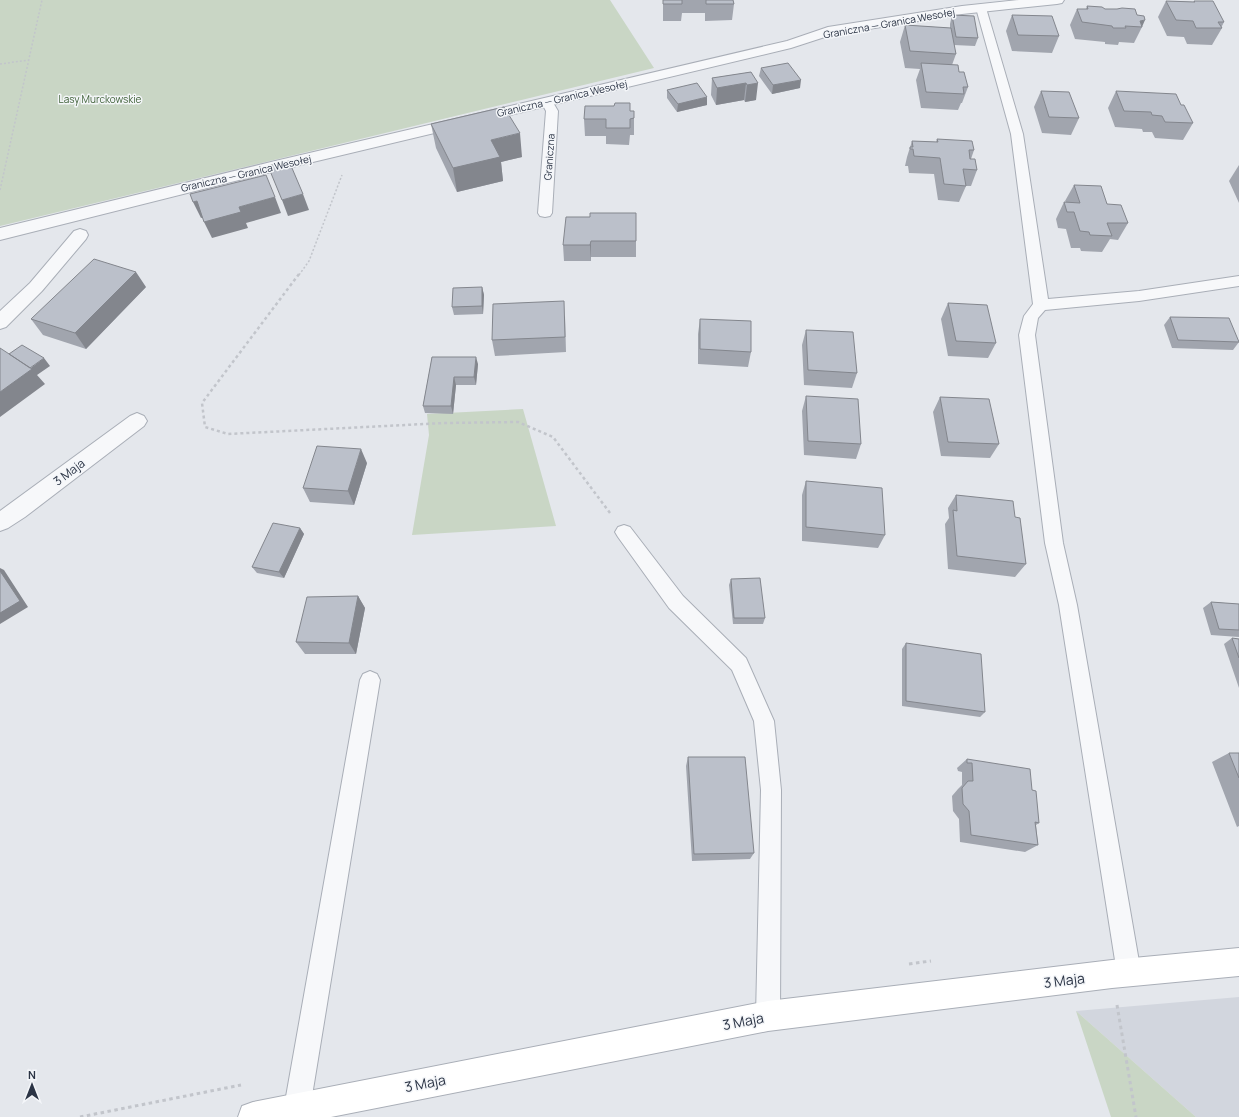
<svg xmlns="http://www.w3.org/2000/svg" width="1239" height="1117" font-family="Manrope,sans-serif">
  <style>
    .built { fill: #d2d6de }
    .green { fill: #c9d6c5 }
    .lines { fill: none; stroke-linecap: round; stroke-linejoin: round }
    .lane-casing { stroke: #a9aeb7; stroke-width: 2 }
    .street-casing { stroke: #a9aeb7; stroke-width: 2 }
    .secondary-casing { stroke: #a9aeb7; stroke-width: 2 }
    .path-far2 { stroke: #c2c5cb; stroke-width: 1.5; stroke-dasharray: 2 2; stroke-linecap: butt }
    .path-far1 { stroke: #c2c5cb; stroke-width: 2.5; stroke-dasharray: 3 3; stroke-linecap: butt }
    .path { stroke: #c2c5cb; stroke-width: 3; stroke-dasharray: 3.5 3.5; stroke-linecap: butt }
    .lane { fill: #f7f8fa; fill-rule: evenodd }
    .street { fill: #f7f8fa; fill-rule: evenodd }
    .secondary { fill: #fff; fill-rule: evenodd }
    .wall { fill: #a1a5ae }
    .shaded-wall { fill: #83868d }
    .building { fill: #bbc0ca; stroke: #83868d }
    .labels { text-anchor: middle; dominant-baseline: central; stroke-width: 3; stroke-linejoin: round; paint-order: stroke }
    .far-street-label { font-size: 10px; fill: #2b3445; stroke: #f4f6f9 }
    .far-park-label { font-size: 10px; fill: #3f6138; stroke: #f4f6f9 }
    .street-label { font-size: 12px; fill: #2b3445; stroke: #f4f6f9 }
    .near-street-label { font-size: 14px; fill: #2b3445; stroke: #f4f6f9 }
  </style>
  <rect width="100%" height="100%" fill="#e4e7ec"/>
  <path class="built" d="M1239,997V1117H1196L1076,1011Z"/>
  <path class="green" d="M0,0H610L654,68L0,226Z
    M523,409L556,526L412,535L429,435L427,414Z
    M1076,1011L1196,1117H1111Z"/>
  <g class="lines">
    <g class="lane-casing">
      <path id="lane" d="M981,5L986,8L1023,134L1048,299L1139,291L1239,276V286L1139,301L1045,310L1038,318L1035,335L1063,543L1077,605L1141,973L1137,981L1129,985L1121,981L1117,973L1059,605L1045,543L1019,335L1024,316L1033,304L1011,134L976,8Z
        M547,98L551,99L558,111L552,213L550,216L545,217L540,216L538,213L546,111L541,102L543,99Z
        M624,525L630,527L683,596L746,658L774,721L781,790L780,1016L776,1024L768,1028L760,1024L756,1016L761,790L754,721L732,670L669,608L618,537L615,532L618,527Z
        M370,671L377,674L380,680L310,1108L306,1117H289L284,1108L360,680L363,674Z"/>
    </g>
    <g class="street-casing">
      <path id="street" d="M1019,0H1064L1062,3L1057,4L962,14L831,35L791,48L271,172L0,240V228L271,162L787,41L828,27L962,6Z
        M80,229L86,231L88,235L86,239L42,291L6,327L0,329V311L30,283L74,231Z
        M137,413L144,416L147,421L144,426L25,517L8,528L0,531V511L130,416Z"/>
    </g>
    <g class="secondary-casing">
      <path id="secondary" d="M1239,948V976L1112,988L768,1031L331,1117H238L242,1106L253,1102L768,1001L1112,960Z"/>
    </g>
    <path class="path-far2" d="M0,64L29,60
      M0,190L42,0
      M299,275L309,261L342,175"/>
    <path class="path-far1" d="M299,274L202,403L205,427L228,434L444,423L518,422L553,437L610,513"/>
    <path class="path" d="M909,964L931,961
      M1117,1005L1136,1117
      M80,1117L241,1085"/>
    <use href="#lane" class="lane"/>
    <use href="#street" class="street"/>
    <use href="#secondary" class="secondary"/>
  </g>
  <path class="wall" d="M663,0H733L734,4L732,20L705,21V13H682L681,21H663Z
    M1166,1L1193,2L1194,1L1224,22L1221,28H1222L1212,45L1187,44L1184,37L1167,36L1158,17Z
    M1087,6L1142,26V27L1134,43L1119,42L1118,45L1105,44V42L1075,39L1070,25L1077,9H1086Z
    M952,15L978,38L975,46L954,45L956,54L952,65L959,72L968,87L962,103H961L958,110L921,108L916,80L920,69L905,68L900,42L905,25L950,28V24Z
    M1012,15L1059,36L1052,53L1012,51L1006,31Z
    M761,68L800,88L772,94L759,76Z
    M751,72L756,100L745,102L744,100L716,105L711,95L712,78Z
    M667,90L707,105L677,112L667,98Z
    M1041,91L1079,118L1071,135L1042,133L1034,107Z
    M1116,91L1181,105L1193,123L1183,140L1155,138L1152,132H1143L1142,129L1115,127L1108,108Z
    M630,111H634V135H630L629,145L606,144V136H585L584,119Z
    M431,124L522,157L501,162L503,181L457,192L436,148Z
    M937,139L974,150L971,159L977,170L971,186H966L959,202L938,200L934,174L909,173L908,166H905L907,157L912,141L936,142Z
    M1239,165V203L1229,181Z
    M1074,185L1107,204L1128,223L1118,240L1110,239L1102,252L1081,251L1080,248H1071L1066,229L1058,228L1056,219L1064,202H1066L1065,201Z
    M636,213V257H591V261H564L563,245L590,217Z
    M146,287L86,349L43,335L31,319Z
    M482,287L484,295L483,314L454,315L452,307Z
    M948,303L996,343L988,358L948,356L941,319Z
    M565,316L566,352L495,356L492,340Z
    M1170,317L1239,342L1233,350L1172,348L1164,325Z
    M700,319L751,352L748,367L698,364V334Z
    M806,330L857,373L852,388L804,385L802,345Z
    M432,357L478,364L476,385H456L453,414L425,413L423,406Z
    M806,396L861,444L856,459L804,455L802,411Z
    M940,397L999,444L990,458L941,456L933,412Z
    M367,463L354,505L310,502L303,488Z
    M806,481L885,535L878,548L802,541V495Z
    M956,495L1015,517L1026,564L1015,577L948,569L945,524L949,518L948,508Z
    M300,528L304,534L284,578L257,573L252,567Z
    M731,579L765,618L763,624H733L729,585Z
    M358,596L365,608L356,654H305L296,642Z
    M1211,602L1239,604V637L1211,635L1203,608Z
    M1232,638L1239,639V688L1224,644Z
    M906,643L985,712L980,717L902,706V649Z
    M1229,753H1239V826L1237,827L1212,762Z
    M688,757L754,853L750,859L692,861L686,766Z
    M967,759L1032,790L1039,823L1036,825L1038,845L1025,852L960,842L959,819L953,811L952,796L958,789L962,785V772L958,771L957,768Z"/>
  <path class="shaded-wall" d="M1145,20L1142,27L1140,21Z
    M801,80L800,88L772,94L773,85Z
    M746,83L744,100L716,105L717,88Z
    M758,83L756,100L745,102L747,85Z
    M707,97V105L677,112L678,104Z
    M520,133L522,157L501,162L503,181L457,192L453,168L491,140Z
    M303,194L309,210L288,216L282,200Z
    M275,197L281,213L246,223L248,228L212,238L204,222L239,207Z
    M197,201L205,217L201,218L193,202Z
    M591,241V261L590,245Z
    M136,272L146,287L86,349L75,333Z
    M482,287L484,295L483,314L482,306Z
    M476,357L478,364L476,385L474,377Z
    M44,358L50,366L37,375L45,384L0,417V392L28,370Z
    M454,377L456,385L453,414L451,406Z
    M361,449L367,463L354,505L348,491Z
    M300,528L304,534L284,578L279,572Z
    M0,568L4,570L28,607L0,624Z
    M358,596L365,608L356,654L349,643Z"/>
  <path class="building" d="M663,0H682V4H663Z
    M706,0H733L734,4H706Z
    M1166,1L1195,2L1194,1H1213L1224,22H1218L1222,28H1196L1193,21L1176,20Z
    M1087,6L1102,7L1105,9H1117L1122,8L1135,9L1137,15L1144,16L1145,20L1140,21L1142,27L1125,26L1126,28H1113L1112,26L1082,22L1077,9H1088Z
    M952,15L974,16L978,38L956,37Z
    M1012,15L1052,16L1059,36L1018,35Z
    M905,25L951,28L956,54L910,51Z
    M788,63L801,80L773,85L761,68Z
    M921,63L958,65L959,72H964L968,87H963L964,94L926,92Z
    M751,72L758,83L747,85L746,83L717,88L712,78Z
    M697,83L707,97L678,104L667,90Z
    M1041,91L1069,92L1079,118L1049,117Z
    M1116,91L1176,94L1181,105H1184L1193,123L1165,122L1162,116L1152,115L1151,112L1124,111Z
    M615,103H630V111H634V118L630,119V128H606V119H584L585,106H614Z
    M504,107L520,133L491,140L500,157L453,168L431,124Z
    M937,139L972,141L974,150H969L970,159H975L977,170L963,169L966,186L944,184L940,158L914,156L913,149H910V147H913L912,141L938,142Z
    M289,161L303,194L282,200L268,166Z
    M266,175L275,197L239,207L241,212L204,222L197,201L193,202L190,194Z
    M1074,185L1101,186L1107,204L1121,205L1128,223H1107L1112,236L1090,235L1089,232L1080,231L1074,212H1067L1064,202L1080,203Z
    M590,213H636V241H591L590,245H563L566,217H590Z
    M94,259L136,272L75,333L31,319Z
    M482,287V306L452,307L453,288Z
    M564,301L565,337L492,340L493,304Z
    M948,303L987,305L996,343L956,341Z
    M1170,317L1229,318L1239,342L1178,340Z
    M700,319L751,321V352L700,349Z
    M806,330L853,332L857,373L808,370Z
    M22,345L44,358L30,368L9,354Z
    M0,348L32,369L0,392Z
    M432,357H476L474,377H454L451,406H423Z
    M806,396L858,399L861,444L808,441Z
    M940,397L989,399L999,444L948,442Z
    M317,446L361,449L348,491L303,488Z
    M806,481L882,488L885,535L806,527Z
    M956,495L1013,501L1015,517L1020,518L1026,564L957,556L953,510L957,511Z
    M273,523L300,528L279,572L252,567Z
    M0,571L20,601L0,613Z
    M760,578L765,618H734L731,579Z
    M358,596L349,643L296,642L307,597Z
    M1211,602L1239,604V630L1219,629Z
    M1232,638L1239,639V658Z
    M906,643L981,654L985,712L906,701Z
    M1229,753H1239V778Z
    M688,757H745L754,853L694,854Z
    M967,759L1030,769L1032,790L1036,791L1039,823L1035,822L1038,845L971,835L969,811L963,804L962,788L968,781H973L972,763H967Z"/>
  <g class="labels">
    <g class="far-street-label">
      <text transform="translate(889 23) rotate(-10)">Graniczna — Granica Wesołej</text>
      <text transform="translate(562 98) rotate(-13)">Graniczna — Granica Wesołej</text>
      <text transform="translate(549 157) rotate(-86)">Graniczna</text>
      <text transform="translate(246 173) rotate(-13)">Graniczna — Granica Wesołej</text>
    </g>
    <g class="far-park-label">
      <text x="100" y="99">Lasy Murckowskie</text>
    </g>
    <g class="street-label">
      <text transform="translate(69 472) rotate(-37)">3 Maja</text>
    </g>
    <g class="near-street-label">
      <text transform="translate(1064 980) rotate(-7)">3 Maja</text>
      <text transform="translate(743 1021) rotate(-11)">3 Maja</text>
      <text transform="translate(425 1083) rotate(-11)">3 Maja</text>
    </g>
  </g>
  <g transform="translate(32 1085)" stroke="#f4f6f9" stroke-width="3" paint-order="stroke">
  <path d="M0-3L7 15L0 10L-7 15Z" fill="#2b3445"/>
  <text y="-6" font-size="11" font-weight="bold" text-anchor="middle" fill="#2b3445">N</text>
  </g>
</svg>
